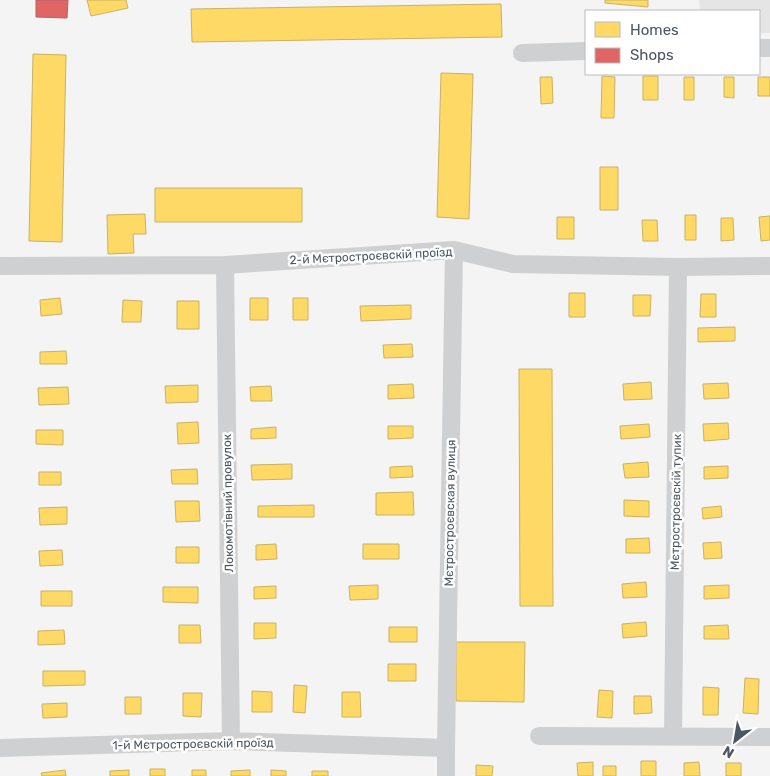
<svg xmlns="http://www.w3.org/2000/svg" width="770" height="776" font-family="Rubik,sans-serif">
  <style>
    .education { fill: #e6e5e6 }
    .homes { fill: #ffd966; stroke: #c9b264 }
    .shops { fill: #e06666; stroke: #b36164 }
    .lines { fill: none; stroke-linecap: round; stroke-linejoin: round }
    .minor { stroke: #ced0d2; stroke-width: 18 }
    .labels { text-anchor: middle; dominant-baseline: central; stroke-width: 5; stroke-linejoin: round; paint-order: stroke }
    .street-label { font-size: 12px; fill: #4a5661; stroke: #fff }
  </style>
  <rect width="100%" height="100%" fill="#f4f4f4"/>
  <path class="education" d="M699,0H770V33H759V11H700Z"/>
  <path class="homes" d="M87,0H126L128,8L91,16Z
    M605,0H648V7L605,3Z
    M501,4L502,37L192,42L191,9Z
    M33,54L66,55L62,242L29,241Z
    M441,73L473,74L469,219L437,217Z
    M602,76L615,77L614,118H601Z
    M643,76H658V100H643Z
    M540,77H552L553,103L541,104Z
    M684,77H694V100H684Z
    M724,77H734V98L724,97Z
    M758,77H770V96H758Z
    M600,167H618V210H600Z
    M155,188H302V222H155Z
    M145,214L146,234H133L134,253L108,254L107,215Z
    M685,215H696V240H685Z
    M770,216V240L761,241L759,217Z
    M557,217H574V239H557Z
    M721,218H733L734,240L721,241Z
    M642,220H657L658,241H643Z
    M569,293H585V317H569Z
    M701,294H716V317H700Z
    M633,295H651L650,316H633Z
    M60,298L62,314L41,316L40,300Z
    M250,298H268V320H250Z
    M293,298H308V320H293Z
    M123,300L142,301L141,322H122Z
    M177,301H199V329H177Z
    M411,305V319L361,321L360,306Z
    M735,327V341L698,342V328Z
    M412,344L413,357L384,358L383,345Z
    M66,351L67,364H40V352Z
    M519,369H552L553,606H520Z
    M651,382L652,399L624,400L623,384Z
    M728,383L729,398L704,399L703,384Z
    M413,384L414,398L388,399V385Z
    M198,385V402L166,403L165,386Z
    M271,386L272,401H251L250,387Z
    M68,387L69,404L39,405L38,388Z
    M198,422L199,443L178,444L177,423Z
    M728,423L729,439L704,441L703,424Z
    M649,424L650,437L621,439L620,426Z
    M388,426H413V438L388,439Z
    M276,427V438L251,439V429Z
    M36,430H63V445L36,444Z
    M648,462L649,477L625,478L623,464Z
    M292,464V479L252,480L251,465Z
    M412,466L413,477L390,478V467Z
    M728,466V478L704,479V467Z
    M197,469L198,484H172L171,470Z
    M39,472H61V485H39Z
    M413,492L414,515H376V493Z
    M624,500L649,501V517L624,516Z
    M175,501H199L200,521L176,522Z
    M314,505V517H258V506Z
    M721,506L722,517L703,519L702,508Z
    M67,507V524L40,525L39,508Z
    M649,538L650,553H626V539Z
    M721,542L722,558L704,559L703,543Z
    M276,544L277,559L256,560V545Z
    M363,544H399V559H363Z
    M176,547H199V563H176Z
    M62,550L63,565L40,566L39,551Z
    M646,582L647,597L623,598L622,584Z
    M378,585V599L350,600L349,586Z
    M729,585V598L704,599V586Z
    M276,586V598L254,599V587Z
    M163,587H198V603L163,602Z
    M41,591H72V606H41Z
    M646,622L647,636L623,638L622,624Z
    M254,623H276V638L254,639Z
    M179,625H200L201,643H179Z
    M728,625L729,639H704V626Z
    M389,627H417V642H389Z
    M64,630L65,644L38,645V631Z
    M456,642H525L524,702L456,701Z
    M388,664H416V681H388Z
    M43,671H85V685L43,686Z
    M745,678L759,679L758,714L743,713Z
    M294,685L307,686L305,713L293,712Z
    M703,687L719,688L718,715H703Z
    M599,690L613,691L612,718L597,717Z
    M252,691L272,692V712H252Z
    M342,692H360L361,717H342Z
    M183,693H202L201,717L183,716Z
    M634,696H651L652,713L634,714Z
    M125,697H141V714H125Z
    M67,703V717L43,718L42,704Z
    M641,761H656V776H641Z
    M593,762V776H578L577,763Z
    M699,762L700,776H684V763Z
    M726,763H741V776H726Z
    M476,765L493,766L492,776H476Z
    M603,766H616V776H603Z
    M150,769H165V776H150Z
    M65,770L66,776H42L41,773Z
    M129,770V776H110V771Z
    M192,770H206V776H192Z
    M250,770V776H231V771Z
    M271,770L286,771V776H271Z
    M312,771H328V776H312Z"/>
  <path class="shops" d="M36,0H68L67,18L36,17Z"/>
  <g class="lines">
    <path class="minor" d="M759,48H770
      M522,53L586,51
      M225,265L231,741
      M0,266L225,265L454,250L513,264L678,267L770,266
      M539,736L770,737
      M673,736L678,267
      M0,748L231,741L446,748
      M446,776V748L454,250"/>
  </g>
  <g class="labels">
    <g class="street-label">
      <text transform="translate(371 256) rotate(-3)">2-й Мєтростроєвскій проїзд</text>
      <text transform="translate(676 502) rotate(-89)">Мєтростроєвскій тупик</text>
      <text transform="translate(228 503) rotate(-91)">Локомотівний провулок</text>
      <text transform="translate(450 513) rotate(-89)">Мєтростроєвская вулиця</text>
      <text transform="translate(193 744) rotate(-1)">1-й Мєтростроєвскій проїзд</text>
    </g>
  </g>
  <rect x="585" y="10" width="175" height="65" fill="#ffffff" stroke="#b7bbc0"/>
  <rect x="595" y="22" width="25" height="15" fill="#ffd966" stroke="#b7bbc0"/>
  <text x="630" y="35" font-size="15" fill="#4a5661">Homes</text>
  <rect x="595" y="48" width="25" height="15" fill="#e06666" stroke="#b7bbc0"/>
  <text x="630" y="60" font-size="15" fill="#4a5661">Shops</text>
  <g transform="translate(735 741) rotate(211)" stroke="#ffffff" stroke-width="4" paint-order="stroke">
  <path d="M0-4L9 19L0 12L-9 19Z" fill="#4a5661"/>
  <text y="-8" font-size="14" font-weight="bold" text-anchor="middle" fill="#4a5661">N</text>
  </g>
</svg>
